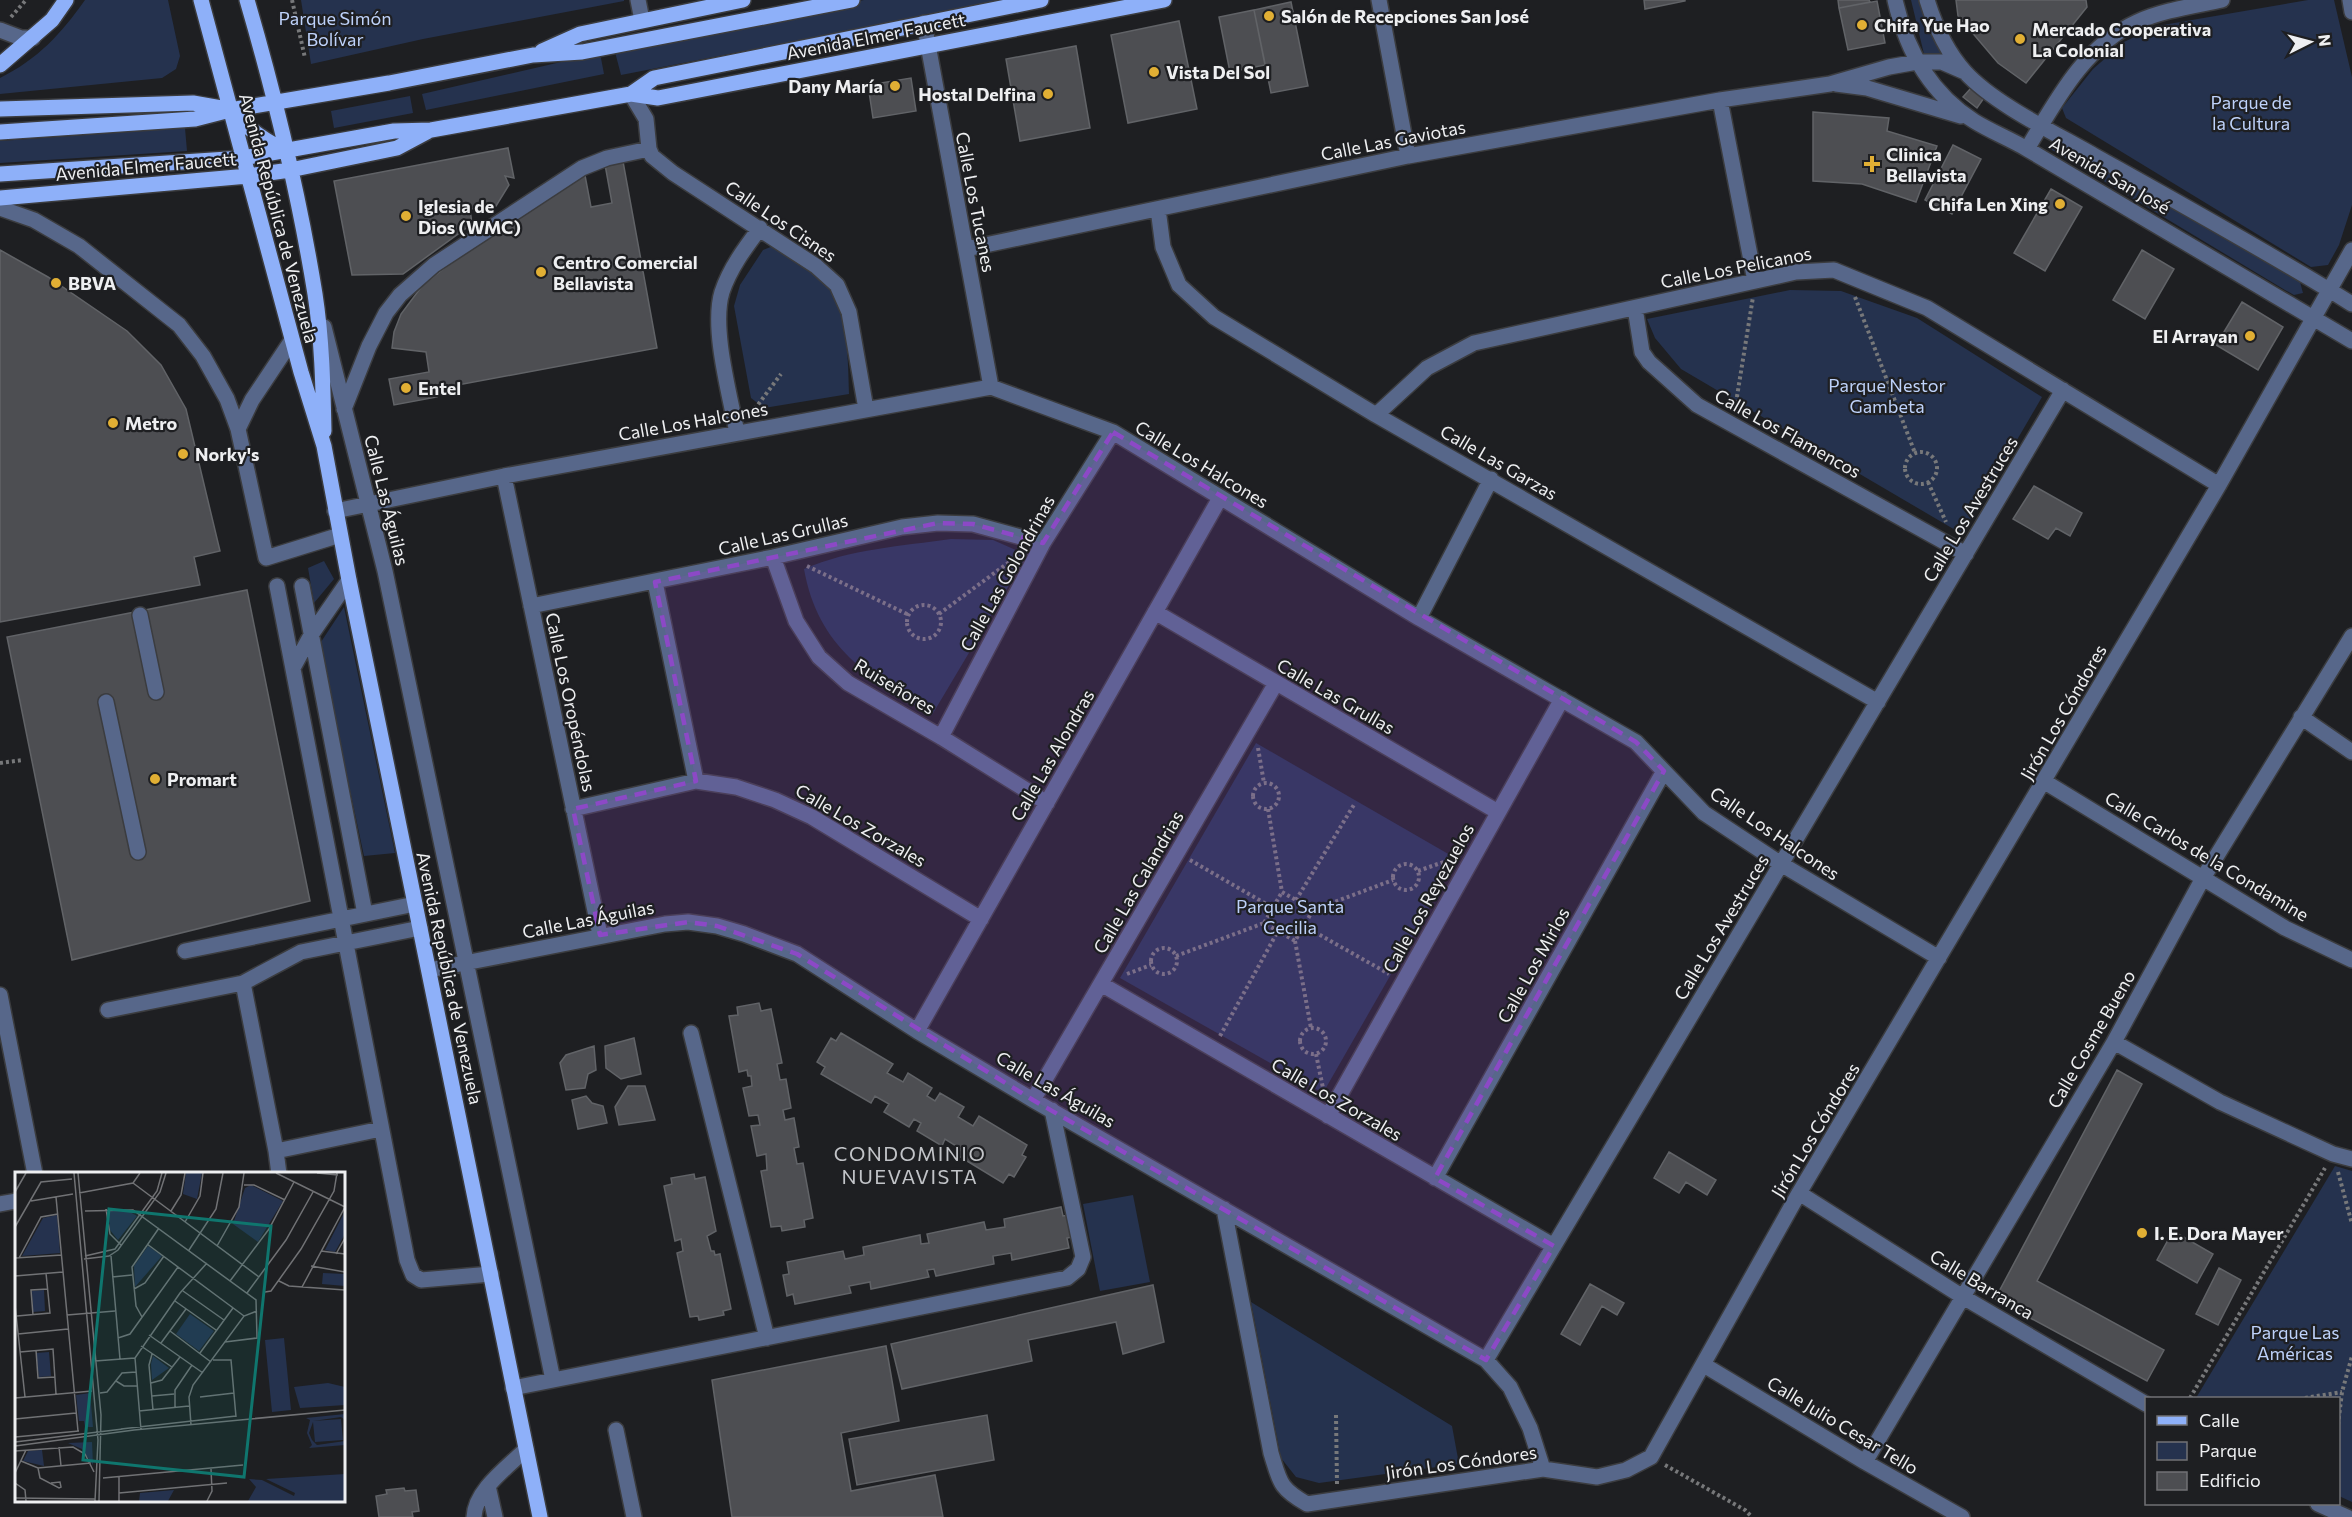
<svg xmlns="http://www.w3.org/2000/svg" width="2352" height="1517" font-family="Commissioner,sans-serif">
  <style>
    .green { fill: #25324e }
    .building { fill: #4d4e52; stroke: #616367; stroke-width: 1.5 }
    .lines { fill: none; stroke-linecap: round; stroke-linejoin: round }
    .minor-casing { stroke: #3b3c3f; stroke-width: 18 }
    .major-casing { stroke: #3b3c3f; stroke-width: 18 }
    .path { stroke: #77787a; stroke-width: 4; stroke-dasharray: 3 3; stroke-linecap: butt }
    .minor { stroke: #57678a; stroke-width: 15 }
    .major { stroke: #8eb0f9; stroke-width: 15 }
    .marked { fill: #8c49c6; fill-opacity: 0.2; stroke: #8c49c6; stroke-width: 4.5; stroke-dasharray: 12 8; stroke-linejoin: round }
    .poi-dot { fill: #e1af34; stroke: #1e1f22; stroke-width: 2 }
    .labels { text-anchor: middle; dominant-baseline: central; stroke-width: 4.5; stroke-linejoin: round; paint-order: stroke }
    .poi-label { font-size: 18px; font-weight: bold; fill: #eeeff1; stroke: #1e1f22; text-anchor: start }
    .park-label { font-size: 18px; fill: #bed2fa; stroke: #1e1f22 }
    .street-label { font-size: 18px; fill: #eeeff1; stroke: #1e1f22 }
    .neighbourhood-label { font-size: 20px; letter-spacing: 1.5px; fill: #c2c4c8; stroke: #1e1f22 }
    .inset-road { fill: none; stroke: #717275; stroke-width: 1.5 }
    .view { fill: #0f766e; fill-opacity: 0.15; stroke: #0f766e; stroke-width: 3 }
    .inset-edge { fill: none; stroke: #eeeff1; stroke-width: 3 }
  </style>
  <rect width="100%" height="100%" fill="#1e1f22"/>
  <path class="green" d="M85,0H168L180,56L176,69L162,78L0,94V78C38,59 61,34 85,0Z
    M301,0H624V1L423,39L311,64Z
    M864,0H1007L621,75L614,48Z
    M1911,0H1922L1933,36L1946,59L1924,54Z
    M2308,0H2334L2352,77V205L2339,245L2328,265L2311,267L2066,118L2062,108L2093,69L2124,42L2157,26Z
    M600,53L604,74L426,110L422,94Z
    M410,96L413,113L334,128L331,111Z
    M185,128L187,151L0,163V141Z
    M2060,140L2285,272L2300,282L2303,293L2294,295L2285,290L2052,150L2051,145Z
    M773,246C785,253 802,259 813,268C848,299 848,352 849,394L764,408L751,398L734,306L740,285L763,250Z
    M1790,290L1841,291L1917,318L2042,397L1962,534L1681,369L1655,338L1647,319Z
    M951,539L993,540L1027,555L932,715C869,677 818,648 804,569C850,549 902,546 951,539Z
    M324,561L334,579L314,603L308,568Z
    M344,607L395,853L364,856L319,645Z
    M1256,743L1457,859L1323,1093L1120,978Z
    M2335,1166L2352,1171V1502L2339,1496L2338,1398H2196Z
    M1133,1195L1150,1282L1100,1291L1083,1204Z
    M1251,1302L1452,1426L1459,1464L1319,1483L1296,1477L1281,1458Z"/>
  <path class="building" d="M1644,0H1685V1L1645,9Z
    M1838,0H1869L1870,2L1839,8Z
    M1956,0H2086L2087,7L2026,83L1998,63L1958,16Z
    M1877,1L1885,43L1848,50L1839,8Z
    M1291,2L1308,86L1271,93L1254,10Z
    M1254,10L1265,65L1230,72L1219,17Z
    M1179,21L1197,109L1128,123L1111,35Z
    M1076,46L1090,128L1020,141L1006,59Z
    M911,78L916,111L873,118L868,85Z
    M1971,88L1984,98L1977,108L1963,97Z
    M1813,112L1889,118L1887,131L1937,146L1916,202L1862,184L1813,181Z
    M1953,145L1981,159L1952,214L1925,200Z
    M508,148L514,178L505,176L509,185L496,206L470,209L472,224L403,274L352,275L334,181Z
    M622,156L657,348L436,389L437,397L394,405L389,379L429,372L426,352L392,348L394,332L401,314L422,286L458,257L584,170L591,207L612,203L604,159Z
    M2051,189L2082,207L2045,271L2014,253Z
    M0,250L48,277L127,331L161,365L186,409L220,551L194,557L200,585L0,622Z
    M2142,250L2174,269L2145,319L2113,300Z
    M2242,302L2283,327L2258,370L2216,345Z
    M2034,486L2082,513L2070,536L2056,528L2048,539L2013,519Z
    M247,590L310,901L72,960L7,637Z
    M759,1003L761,1011L771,1009L782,1063L777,1064L780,1080L786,1079L791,1108L783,1110L785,1120L794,1118L799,1147L794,1148L797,1164L803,1163L813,1218L804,1220L805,1227L782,1231L781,1226L771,1227L761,1171L767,1170L766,1154L757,1156L751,1126L760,1125L758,1115L749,1116L743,1088L752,1086L751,1076H748L747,1070L739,1072L729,1016L738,1015L737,1007Z
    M841,1033L893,1064L887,1073L903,1082L908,1073L932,1088L927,1096L935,1101L940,1093L964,1107L958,1117L973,1126L979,1116L1027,1145L1022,1155L1026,1157L1014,1177L1009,1174L1003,1183L957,1155L961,1149L945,1139L942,1146L917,1131L921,1123L914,1119L909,1127L884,1112L889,1104L875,1096L871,1103L821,1074L825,1067L817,1062L831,1038L836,1041Z
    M634,1038L641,1074L621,1079L606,1068L605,1046Z
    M594,1046L596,1070L588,1074L585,1088L566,1090L560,1063L566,1055Z
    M2117,1070L2142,1084L2037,1281L2164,1350L2147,1381L1995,1299Z
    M628,1086H645L655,1120L619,1125L615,1107Z
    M586,1096L592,1103L603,1106L607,1123L578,1129L572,1100Z
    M1669,1152L1716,1180L1707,1195L1686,1182L1679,1193L1654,1178Z
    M694,1174L695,1179L705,1177L716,1231L707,1236L711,1251H714L715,1255L720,1254L731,1309L723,1311L724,1315L699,1320L698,1316L690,1317L677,1253L683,1251L681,1239L675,1241L664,1186L672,1184L671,1178Z
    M1061,1207L1063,1216L1069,1215L1073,1237L1067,1238L1069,1248L1012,1260L1011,1253L993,1256L994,1264L936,1276L934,1269L927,1270L929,1277L871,1289L870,1282L849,1286L851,1293L795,1304L793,1294L787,1296L783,1275L789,1274L787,1262L843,1251L845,1259L864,1255L863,1247L920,1235L921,1244L929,1243L927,1234L984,1222L986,1230L1005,1227L1004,1219Z
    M2173,1231L2213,1254L2197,1283L2157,1260Z
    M2219,1268L2241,1280L2218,1325L2196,1314Z
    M1590,1284L1624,1303L1617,1315L1602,1306L1580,1345L1561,1334Z
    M1153,1285L1164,1342L1123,1354L1116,1322L1028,1340L1032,1361L902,1389L891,1344Z
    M886,1346L899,1421L841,1433L851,1491L935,1475L943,1517H732L712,1380Z
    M987,1415L994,1460L857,1485L849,1439Z
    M404,1488L405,1491L416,1490L419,1511L412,1512L413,1517H379L376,1496L387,1494L386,1490Z"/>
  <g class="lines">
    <g class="minor-casing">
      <path id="minor" d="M638,0L642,20
        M1379,0L1408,156
        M1895,0C1906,49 1930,93 1974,121C1990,131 2010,139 2027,149L2352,341
        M1927,0C1935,26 1946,51 1965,72C1994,104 2057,134 2095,156C2181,204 2268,252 2352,304
        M2350,0L2352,12
        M924,23L991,387
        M0,30L21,38H33
        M1836,84L1867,88L1961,116
        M631,94L646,119L649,149L652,156L673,173L816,266L837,285L849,312L866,409
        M1720,100L1755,281
        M2027,149C2056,101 2084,46 2137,22C2163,10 2194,6 2222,0
        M0,208L34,220L79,246L179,325L203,356L227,399L238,429L266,558L340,535
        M1158,209L1163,247L1179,285L1214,317L1376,415L1878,702
        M966,249L1408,156L1720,100L1830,84L1889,67L1917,62H1942L1965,72
        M1635,308L1642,352L1649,362L1697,405L1966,554
        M324,327L385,571L553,1380
        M344,409L369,346L386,313L400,295L434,265L582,168L607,158L649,149
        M1376,415L1427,368L1474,343L1796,272L1834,270L1927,308L2219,485
        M238,429L252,400L292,340
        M737,433C730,395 711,328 722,292C730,268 745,248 760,228
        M504,476L600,935
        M335,511L504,476L991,387L1113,432L1419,618L1636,742L1704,813L1781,864L1939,958
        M773,557L796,621L819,657L848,683L941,737L1047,803
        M655,582L696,781
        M277,586L407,1260L413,1275L421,1280L491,1274
        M302,586L365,914
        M531,606L773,557L902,527L938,523L973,524L1043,543
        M1155,612L1498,812
        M140,615L156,692
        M1419,618L1491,479
        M293,668L311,635L349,580
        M106,702L138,852
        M2301,717L2352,752
        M941,737L1043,543L1113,432
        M2045,782L2285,928L2352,960
        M573,809L696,781L736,787L775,800L812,817L981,919
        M185,951L415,904
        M429,970L665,924L688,922L717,926L744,934L797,954L917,1031L1033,1100L1486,1360L1510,1387L1530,1428L1543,1469
        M243,983L276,1151L381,1129
        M1101,984L1554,1246
        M0,995L35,1174
        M108,1010L243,983L301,952L420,928
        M917,1031L1220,498
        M691,1033L767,1338
        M2114,1042L2220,1102L2333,1154L2352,1159
        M1033,1100L1276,683
        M1328,1116L1562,699
        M276,1151L279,1174
        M1435,1178L1664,771
        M1799,1193L1963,1297L2146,1404
        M0,1204L16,1201
        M1224,1209L1271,1453C1280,1482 1279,1488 1307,1504L1543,1469L1597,1477L1626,1470L1651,1457L1799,1193L2219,485L2352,250
        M1486,1360L2063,390
        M1704,1365L1865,1462L1962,1517
        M513,1388L1067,1278L1078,1269L1083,1257L1052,1110
        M616,1430L634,1517
        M1865,1462L2114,1042L2203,878L2352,636
        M488,1486L495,1517
        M2318,1504L2347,1517
        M474,1517C475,1490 508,1467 526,1449"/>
    </g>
    <g class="major-casing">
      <path id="major" d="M201,0L301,372L324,446L349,580L540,1517
        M247,0C275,96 299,195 315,294C322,339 323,386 324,431
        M542,51L580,34L743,0
        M0,65L52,20L66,0
        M631,94L658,98L1164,0
        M0,109L193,103L227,109
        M232,112C248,129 265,141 286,151
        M0,132L195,119L230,110L389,83L533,55L582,52L852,0
        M0,174L243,158L394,131L431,130L631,94L654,78L1041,0
        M0,198L248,176L290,170L397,148L427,132"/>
    </g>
    <path class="path" d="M292,0L305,58
      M11,17L26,0
      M1855,297L1915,453
      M1735,409L1753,297
      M751,414L781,374
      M1905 468a16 16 0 1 1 32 0a16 16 0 1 1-32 0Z
      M1928,482L1946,522
      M807,566L909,615
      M907 622a17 17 0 1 1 34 0a17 17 0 1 1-34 0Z
      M939,614L1016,557
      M1258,748L1264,783
      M0,763L23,760
      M1253 796a13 13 0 1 1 26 0a13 13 0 1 1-26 0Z
      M1268,809L1282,892
      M1190,860L1273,908
      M1393 877a13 13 0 1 1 26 0a13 13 0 1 1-26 0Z
      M1418,871L1452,859
      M1282,892L1313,910L1295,941L1264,923Z
      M1296,900L1355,803
      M1313,910L1393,880
      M1304,926L1389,974
      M1295,941L1311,1028
      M1151 961a13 13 0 1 1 26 0a13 13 0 1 1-26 0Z
      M1176,956L1264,923
      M1127,974L1151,965
      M1300 1041a13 13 0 1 1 26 0a13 13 0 1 1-26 0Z
      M1220,1036L1278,931
      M1316,1054L1323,1088
      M2338,1172L2352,1224
      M2190,1398L2325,1168
      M2305,1398L2342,1392
      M1336,1415L1337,1484
      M2338,1425L2342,1392L2352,1356
      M1665,1465L1745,1510L1752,1517"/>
    <use href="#minor" class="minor"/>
    <use href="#major" class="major"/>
  </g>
  <path class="marked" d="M1113,432L1636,742L1664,771L1435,1178L1554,1246L1486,1360L1033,1100L797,954L717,926L688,922L600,935L573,809L696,781L655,582L938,523L973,524L1043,543Z"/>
  <g class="poi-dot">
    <circle cx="1269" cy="16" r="6"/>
    <circle cx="1862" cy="25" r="6"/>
    <circle cx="2020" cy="39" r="6"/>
    <circle cx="1154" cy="72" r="6"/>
    <circle cx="895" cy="86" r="6"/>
    <circle cx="1048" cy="94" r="6"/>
    <path d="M1869 155h6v6h6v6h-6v6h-6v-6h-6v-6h6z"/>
    <circle cx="2060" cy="204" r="6"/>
    <circle cx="406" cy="216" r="6"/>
    <circle cx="541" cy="272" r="6"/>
    <circle cx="56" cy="283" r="6"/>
    <circle cx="2250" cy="336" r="6"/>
    <circle cx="406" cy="388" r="6"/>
    <circle cx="113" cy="423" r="6"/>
    <circle cx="183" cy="454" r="6"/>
    <circle cx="155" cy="779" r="6"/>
    <circle cx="2142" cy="1233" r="6"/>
  </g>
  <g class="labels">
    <g class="poi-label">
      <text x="1281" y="16">Salón de Recepciones San José</text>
      <text x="1874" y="25">Chifa Yue Hao</text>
      <text x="2032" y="29">Mercado Cooperativa<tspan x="2032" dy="21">La Colonial</tspan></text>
      <text x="1166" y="72">Vista Del Sol</text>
      <text x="883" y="86" text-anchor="end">Dany María</text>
      <text x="1036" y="94" text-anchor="end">Hostal Delfina</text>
      <text x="1886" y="154">Clinica<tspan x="1886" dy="21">Bellavista</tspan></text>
      <text x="2048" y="204" text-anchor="end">Chifa Len Xing</text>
      <text x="418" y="206">Iglesia de<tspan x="418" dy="21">Dios (WMC)</tspan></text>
      <text x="553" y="262">Centro Comercial<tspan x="553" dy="21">Bellavista</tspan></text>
      <text x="68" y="283">BBVA</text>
      <text x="2238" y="336" text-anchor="end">El Arrayan</text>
      <text x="418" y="388">Entel</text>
      <text x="125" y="423">Metro</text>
      <text x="195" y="454">Norky's</text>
      <text x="167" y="779">Promart</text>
      <text x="2154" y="1233">I. E. Dora Mayer</text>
    </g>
    <g class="park-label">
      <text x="335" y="18">Parque Simón<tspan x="335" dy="21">Bolívar</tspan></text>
      <text x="2251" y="102">Parque de<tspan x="2251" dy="21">la Cultura</tspan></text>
      <text x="1887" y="385">Parque Nestor<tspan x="1887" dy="21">Gambeta</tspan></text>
      <text x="1290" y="906">Parque Santa<tspan x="1290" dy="21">Cecilia</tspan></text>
      <text x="2295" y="1332">Parque Las<tspan x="2295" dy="21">Américas</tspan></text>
    </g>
    <g class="street-label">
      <text transform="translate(876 36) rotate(-11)">Avenida Elmer Faucett</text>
      <text transform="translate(1393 140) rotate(-11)">Calle Las Gaviotas</text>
      <text transform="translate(146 166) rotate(-5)">Avenida Elmer Faucett</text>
      <text transform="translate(2110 175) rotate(30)">Avenida San José</text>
      <text transform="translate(976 202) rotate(79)">Calle Los Tucanes</text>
      <text transform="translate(279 218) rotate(75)">Avenida República de Venezuela</text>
      <text transform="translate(781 221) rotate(34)">Calle Los Cisnes</text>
      <text transform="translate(1736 267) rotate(-11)">Calle Los Pelicanos</text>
      <text transform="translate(693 421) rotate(-10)">Calle Los Halcones</text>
      <text transform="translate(1788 433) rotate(29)">Calle Los Flamencos</text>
      <text transform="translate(1499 462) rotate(30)">Calle Las Garzas</text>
      <text transform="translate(1202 464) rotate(31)">Calle Los Halcones</text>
      <text transform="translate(387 500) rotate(76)">Calle Las Águilas</text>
      <text transform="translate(1970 509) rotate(-59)">Calle Los Avestruces</text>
      <text transform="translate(783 534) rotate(-13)">Calle Las Grullas</text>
      <text transform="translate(1007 573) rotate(-61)">Calle Las Golondrinas</text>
      <text transform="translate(895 686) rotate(31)">Ruiseñores</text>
      <text transform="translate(1336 696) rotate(30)">Calle Las Grullas</text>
      <text transform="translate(571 702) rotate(78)">Calle Los Oropéndolas</text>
      <text transform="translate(2063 712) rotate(-60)">Jirón Los Cóndores</text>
      <text transform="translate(1052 755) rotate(-60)">Calle Las Alondras</text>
      <text transform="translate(861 825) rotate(30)">Calle Los Zorzales</text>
      <text transform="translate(1775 833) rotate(34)">Calle Los Halcones</text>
      <text transform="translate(2207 856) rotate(31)">Calle Carlos de la Condamine</text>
      <text transform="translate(1138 882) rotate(-60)">Calle Las Calandrias</text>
      <text transform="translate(1428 898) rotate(-61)">Calle Los Reyezuelos</text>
      <text transform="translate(588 919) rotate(-11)">Calle Las Águilas</text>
      <text transform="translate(1721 927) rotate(-59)">Calle Los Avestruces</text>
      <text transform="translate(1533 965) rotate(-61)">Calle Los Mirlos</text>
      <text transform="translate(450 978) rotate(78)">Avenida República de Venezuela</text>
      <text transform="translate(2091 1039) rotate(-60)">Calle Cosme Bueno</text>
      <text transform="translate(1056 1089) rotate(30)">Calle Las Águilas</text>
      <text transform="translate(1337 1099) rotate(30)">Calle Los Zorzales</text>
      <text transform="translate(1815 1130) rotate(-59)">Jirón Los Cóndores</text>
      <text transform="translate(1982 1284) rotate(31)">Calle Barranca</text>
      <text transform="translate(1843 1425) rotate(31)">Calle Julio Cesar Tello</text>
      <text transform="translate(1461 1462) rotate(-8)">Jirón Los Cóndores</text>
    </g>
    <g class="neighbourhood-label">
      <text x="910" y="1153">CONDOMINIO<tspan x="910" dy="23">NUEVAVISTA</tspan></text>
    </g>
  </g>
  <g transform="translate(15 1172)">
    <rect width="330" height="330" fill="#1e1f22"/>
    <path d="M171,1H187L182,27L168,22ZM236,13L268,29L243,70L218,52L230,16ZM110,37L122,44L103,68L95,58L93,39ZM330,39V62L320,80L310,78ZM42,43L45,81L7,84L28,46ZM133,74L147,84L120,115L119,94ZM308,101L330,102V114L307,112ZM29,118L30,139L18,140L17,119ZM175,142L199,159L184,179L161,162ZM269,166L276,238L257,240L250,168ZM34,180L36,204L24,205L21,181ZM138,184L154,196L137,208L136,192ZM313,211L330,215V233L285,236L279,215ZM75,221L78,255H70L69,249H64L61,223ZM330,242V248L326,245L298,249L326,247L328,268L300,270L298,250L294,261L297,268L302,273L330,269V273L294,276L297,273L292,261L295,248L291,246ZM77,270L78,293L67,277L53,271ZM27,278L29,294L8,289L13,279ZM330,302V329H233L241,315L234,307L247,308L279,324L280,321L251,307ZM159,318L153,329H124L125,321Z" fill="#25324e"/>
    <path class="inset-road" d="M59,1L83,268L80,329M63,1L86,243L84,329M261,1L330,35M302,1L323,3M118,11L244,105M229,13H239L270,28M0,20L11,1M64,21L118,11L125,1M41,25L63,259M16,29L58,22M91,37L95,62L106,73M70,39L118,38L241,128L242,166L210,170M156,39L166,23L170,1M170,50L185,24L188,1M0,55L26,10L57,7M132,72L229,144M202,74L224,35L229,1M174,78L201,37L208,1M306,79L330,82M321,82L330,66M70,84L100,77L142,19L147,1M96,84L105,187M0,86L47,83M4,86L26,45L43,42M69,87L94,84L103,78L145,20L151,1M296,94L330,100M0,104L48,100M97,105L117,103M215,109L254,57L279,10M264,109L274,114L330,118M287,115L330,35M119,117L130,111L149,84M168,119L209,148M250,120L256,119L286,77L319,19L322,1M232,121L271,68L298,20M160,129L201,158M0,133L10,225M18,143L16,118L33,117M52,143L100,139M2,144L35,141L31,101M127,145L121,134L117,95L144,56M155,159L196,190M3,162L53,157M134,163L188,201M103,166L115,162L163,95M146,171L171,137M126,174L157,195M21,178L23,206L40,205M5,180L38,177L41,222M185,181L218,136M137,182L134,193L138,238M198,188H216L221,245M80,189L120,186M101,209L109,214H122M136,211L147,208L165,185M85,221L92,220L107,201L121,200M137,224L159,222M185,225L219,221M0,226L77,219M160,235V218L177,193M124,239L174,234M0,247L61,241M176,253L174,225L178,213L229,144L242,139M106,257L221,244M126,258L120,186L165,121L192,91M0,265L64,259M0,270L108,257M0,274L119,258L330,238M44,275L46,294M0,279L58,275L70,282L79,300M6,289L23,296L76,291M23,296L25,306L44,316L46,315L45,310L36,311M0,301L11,278M88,306L228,293M0,311L10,318L11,329M104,321L212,311M0,326L80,327M104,329V305M192,329L197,319L196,297"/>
    <path class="view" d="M94,37L256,54L229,305L68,288Z"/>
    <rect width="330" height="330" class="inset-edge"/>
  </g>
  <rect x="2145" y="1397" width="195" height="108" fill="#1e1f22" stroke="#717275" stroke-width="1.5"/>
  <rect x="2157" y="1416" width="30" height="9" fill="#8eb0f9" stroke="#717275" stroke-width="1.5"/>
  <text x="2199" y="1427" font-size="18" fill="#eeeff1">Calle</text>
  <rect x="2157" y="1442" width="30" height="18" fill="#25324e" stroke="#717275" stroke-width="1.5"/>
  <text x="2199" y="1457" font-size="18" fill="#eeeff1">Parque</text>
  <rect x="2157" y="1472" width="30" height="18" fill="#4d4e52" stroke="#717275" stroke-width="1.5"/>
  <text x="2199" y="1487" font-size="18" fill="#eeeff1">Edificio</text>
  <g transform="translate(2310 42) rotate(84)" stroke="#1e1f22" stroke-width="4.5" paint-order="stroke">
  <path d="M0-4.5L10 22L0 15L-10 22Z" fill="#eeeff1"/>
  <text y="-9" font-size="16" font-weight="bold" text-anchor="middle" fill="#eeeff1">N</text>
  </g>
</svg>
